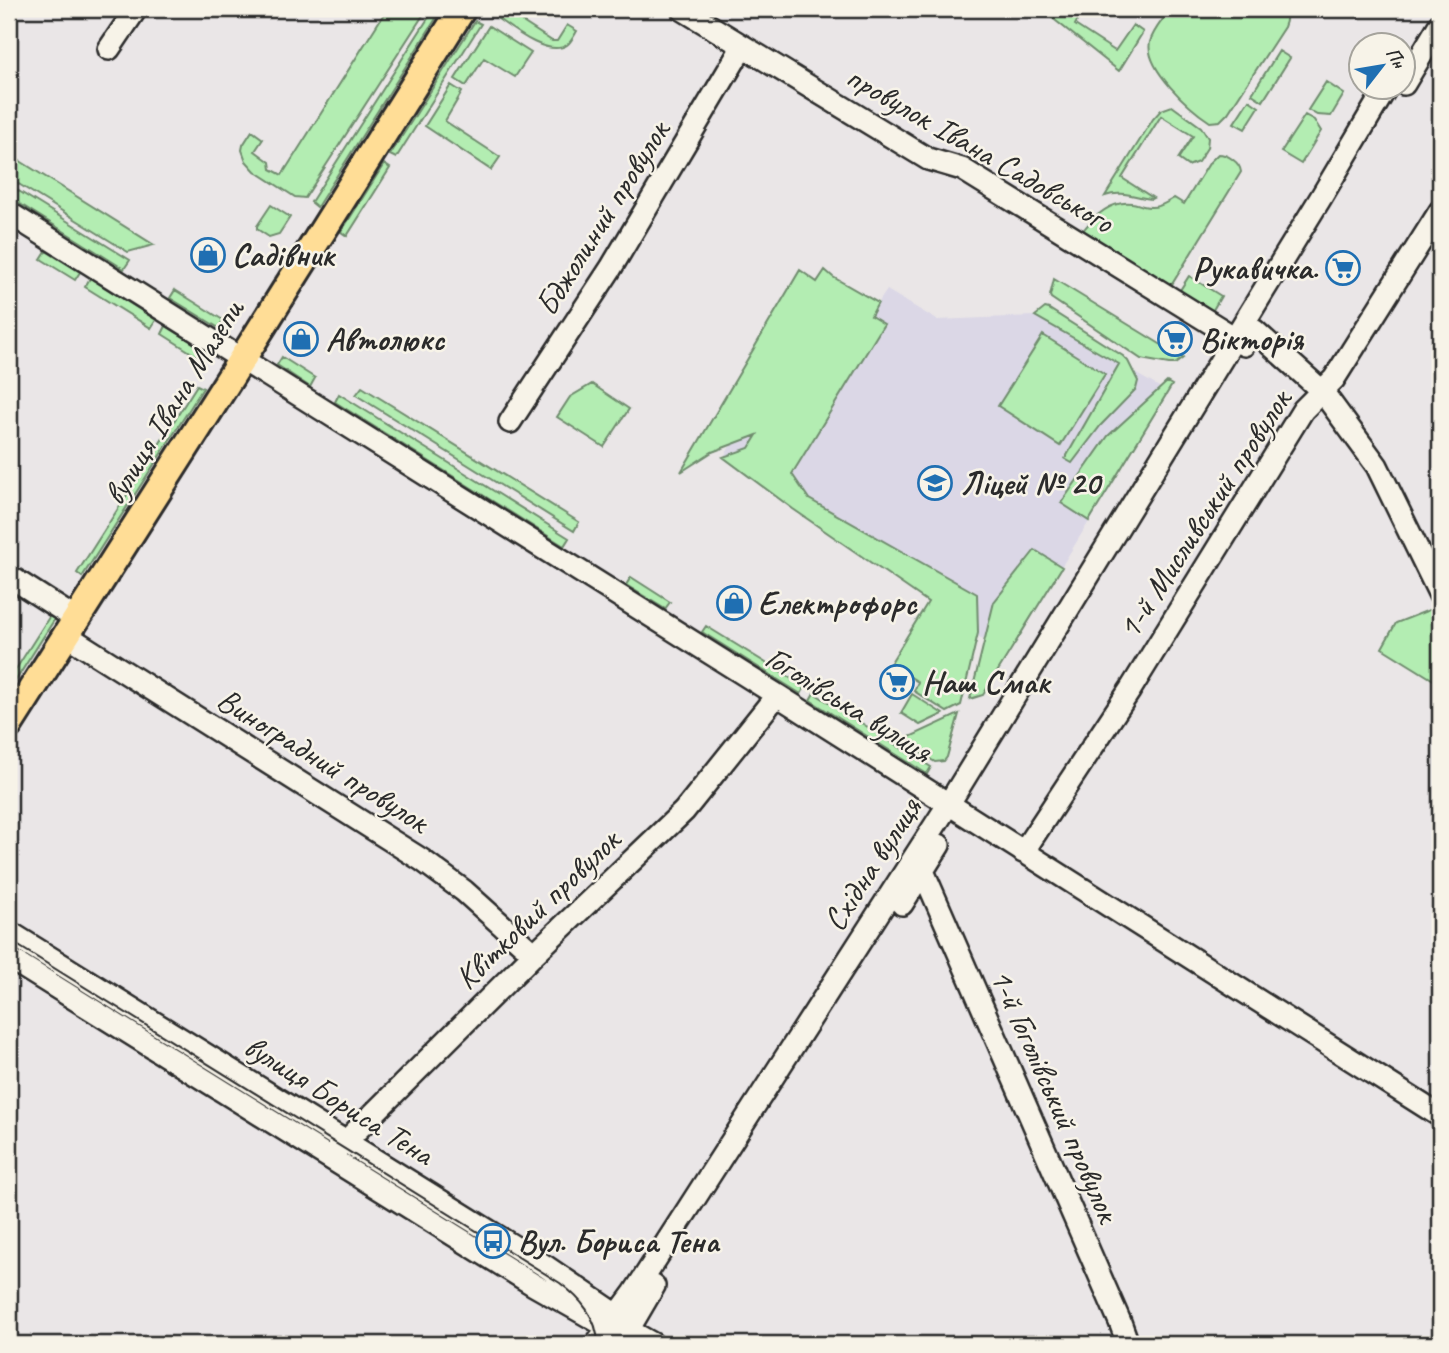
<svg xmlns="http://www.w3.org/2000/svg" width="1449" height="1353" font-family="Caveat,sans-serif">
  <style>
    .built { fill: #dbd7e6 }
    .green { fill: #b3edb2; stroke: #6f8c6e; stroke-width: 2 }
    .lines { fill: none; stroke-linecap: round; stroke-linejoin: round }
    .minor-casing { stroke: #2b2b2b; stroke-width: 26 }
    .major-casing { stroke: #2b2b2b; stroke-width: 32 }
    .minor { stroke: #f7f3e8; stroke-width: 21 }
    .major { stroke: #ffdd96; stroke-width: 26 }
    .tram { stroke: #2b2b2b; stroke-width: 2 }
    .labels { text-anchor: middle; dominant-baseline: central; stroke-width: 5; stroke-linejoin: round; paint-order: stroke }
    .street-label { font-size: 33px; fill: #2b2b2b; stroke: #f7f3e8 }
    .poi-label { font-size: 33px; font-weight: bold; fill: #2b2b2b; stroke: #f7f3e8; text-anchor: start }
  </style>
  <rect width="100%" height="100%" fill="#eae6e7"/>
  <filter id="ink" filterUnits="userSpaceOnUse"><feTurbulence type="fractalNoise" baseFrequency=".0143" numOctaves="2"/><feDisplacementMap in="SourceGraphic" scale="14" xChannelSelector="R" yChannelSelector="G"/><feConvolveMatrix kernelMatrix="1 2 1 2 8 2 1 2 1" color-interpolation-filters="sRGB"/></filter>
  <g filter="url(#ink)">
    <path class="built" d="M833,277L878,303L887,290L937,320L1035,316L1168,392L1007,656L793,509L723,458Z"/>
    <path class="green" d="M387,9H427L305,198L295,197L255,171L246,161L242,150L243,145L252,131L263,139L255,151L270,162L271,169L282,175Z
      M434,9H442L317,207L311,202Z
      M499,9H520L515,17L552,41H557L567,25L577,31C574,36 571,42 567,45C547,58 510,27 494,16Z
      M1041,9H1084L1075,25L1115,51L1133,25L1143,32L1119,71Z
      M1170,9H1283C1288,14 1287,20 1284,27L1228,113L1220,121L1210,122C1190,109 1144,68 1150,42C1153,30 1164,19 1170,9Z
      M475,21L481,24L396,158L390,155Z
      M489,26L531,53L515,77L484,58L466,86L455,79Z
      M1279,51L1290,58L1263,101L1252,94Z
      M1326,82L1344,94L1331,116L1317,115L1308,110Z
      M451,85L462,92L445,121L500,157L491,170L425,126Z
      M1249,100L1259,107L1245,129L1234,123Z
      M1172,106L1201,127L1208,138L1207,148L1198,162L1188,166L1178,159L1193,136L1161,116L1122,178L1153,198L1151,199C1134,197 1122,190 1105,196L1153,119L1161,110Z
      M1305,115L1314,120L1321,131L1301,164L1281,152Z
      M9,154L154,245L128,252L9,178Z
      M1218,154C1227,154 1240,162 1241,172L1169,289L1081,233C1093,217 1111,200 1132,203C1136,203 1139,205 1143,206C1156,209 1163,205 1174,198L1184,204L1210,162Z
      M384,164L390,168L347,236L341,232Z
      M9,185L130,260L124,269L9,197Z
      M271,205L290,217L279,234L269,237L257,229V226Z
      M46,251L80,272L75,280L41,259Z
      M800,270L817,282L825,270L833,277L878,303L871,316L884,324L792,474L809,499L977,594L978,633L961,705L947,712L914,691L918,682L890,664L928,602L793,509L723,457L749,448L757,435L712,452L681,472Z
      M1189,276L1221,296L1210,315L1177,295Z
      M90,278L156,320L151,328L85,287Z
      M1054,279L1183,358L1175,364H1169L1141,359L1051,298L1050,296Z
      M175,290L223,320L219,328L170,298Z
      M1045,308L1049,309L1123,356L1128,361L1138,381L1136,389L1101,425L1072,463L1065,459L1119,364L1035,316Z
      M166,326L208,352L203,360L162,334Z
      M1043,335L1105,374L1060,446L998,406Z
      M282,357L315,378L310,387L277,365Z
      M1167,382L1172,385L1089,521L1061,503L1108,436Z
      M592,384L629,409L604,447L557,417L570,397Z
      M197,385L203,388L82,577L77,573Z
      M362,387L579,522L574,531L356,395Z
      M339,394L569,538L564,546L335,402Z
      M1035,550L1062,567L983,695L970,699L994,602Z
      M631,577L670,602L665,609L626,585Z
      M1439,606L1440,608V684L1382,648L1396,623Z
      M51,614L56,617L9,691V680Z
      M706,626L805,687L801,694L702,632Z
      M814,693L931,767L927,774L810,700Z
      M912,694L943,714L920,725L901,713Z
      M959,714L947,757L944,761L935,762L901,741Z"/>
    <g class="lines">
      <g class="minor-casing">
        <path id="minor" d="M682,9L928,159L962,169L1235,338L1244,345
          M109,49L136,9
          M1404,84L1440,24
          M9,213L777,695L1440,1116
          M1254,330L1322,391L1377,466L1440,595
          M510,422L611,268L743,46
          M9,576L76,619
          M66,635L422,860L464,891L534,954
          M1023,852L1130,690L1303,410L1334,379L1440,211
          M923,871L1120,1322L1128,1344
          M902,904L939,845
          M9,932L545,1266L617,1315L625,1325
          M9,958L534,1285L608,1327L628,1330L653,1344
          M336,1151L534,954L684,811L777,695
          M596,1344L634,1293L948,805L1320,199L1386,88
          M620,1344L654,1286"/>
      </g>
      <g class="major-casing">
        <path id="major" d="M9,725L242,359L462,9"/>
      </g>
      <use href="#minor" class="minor"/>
      <use href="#major" class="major"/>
      <path class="tram" d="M9,940L560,1283C581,1299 597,1317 598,1344"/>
    </g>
  </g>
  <defs>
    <g id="shop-ring" transform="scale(1.75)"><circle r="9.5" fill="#f7f3e8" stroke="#1f6fb2" stroke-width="1.5"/><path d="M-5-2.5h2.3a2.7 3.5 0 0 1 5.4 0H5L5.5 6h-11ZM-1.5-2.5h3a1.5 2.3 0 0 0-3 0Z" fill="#1f6fb2"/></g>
    <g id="supermarket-ring" transform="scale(1.75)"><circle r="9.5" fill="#f7f3e8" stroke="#1f6fb2" stroke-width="1.5"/><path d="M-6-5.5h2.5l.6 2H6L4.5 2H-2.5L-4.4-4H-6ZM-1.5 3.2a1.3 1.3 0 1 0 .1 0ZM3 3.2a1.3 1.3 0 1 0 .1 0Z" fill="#1f6fb2"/></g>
    <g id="school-ring" transform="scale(1.75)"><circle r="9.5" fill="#f7f3e8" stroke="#1f6fb2" stroke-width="1.5"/><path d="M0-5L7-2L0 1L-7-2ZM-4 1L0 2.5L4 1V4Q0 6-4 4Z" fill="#1f6fb2"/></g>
    <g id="bus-ring" transform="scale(1.75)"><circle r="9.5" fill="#f7f3e8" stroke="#1f6fb2" stroke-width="1.5"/><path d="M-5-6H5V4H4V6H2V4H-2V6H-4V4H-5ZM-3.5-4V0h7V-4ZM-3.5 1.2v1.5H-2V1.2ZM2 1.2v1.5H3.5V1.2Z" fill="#1f6fb2"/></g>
  </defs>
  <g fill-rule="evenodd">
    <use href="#shop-ring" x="208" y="255"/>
    <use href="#supermarket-ring" x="1343" y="268"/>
    <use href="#shop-ring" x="301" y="339"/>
    <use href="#supermarket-ring" x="1175" y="339"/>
    <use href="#school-ring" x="935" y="483"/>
    <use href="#shop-ring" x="734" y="603"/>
    <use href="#supermarket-ring" x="897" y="682"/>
    <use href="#bus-ring" x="493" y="1241"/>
  </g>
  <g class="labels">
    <g class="street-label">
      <text transform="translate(980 149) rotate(30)">провулок Івана Садовського</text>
      <text transform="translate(602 218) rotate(-58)">Бджолиний провулок</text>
      <text transform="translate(173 402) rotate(-58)">вулиця Івана Мазепи</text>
      <text transform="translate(1204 514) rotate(-57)">1-й Мисливський провулок</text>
      <text transform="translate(849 704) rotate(32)">Гоголівська вулиця</text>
      <text transform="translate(323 760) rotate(32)">Виноградний провулок</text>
      <text transform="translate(872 864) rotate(-57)">Східна вулиця</text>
      <text transform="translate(537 909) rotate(-44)">Квітковий провулок</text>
      <text transform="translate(1055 1095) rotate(66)">1-й Гоголівський провулок</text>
      <text transform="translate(339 1100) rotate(32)">вулиця Бориса Тена</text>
    </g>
    <g class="poi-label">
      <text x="232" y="255">Садівник</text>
      <text x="1318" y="268" text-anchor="end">Рукавичка.</text>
      <text x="326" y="339">Автолюкс</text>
      <text x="1200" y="339">Вікторія</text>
      <text x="960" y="483">Ліцей № 20</text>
      <text x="758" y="603">Електрофорс</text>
      <text x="922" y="682">Наш Смак</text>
      <text x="518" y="1241">Вул. Бориса Тена</text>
    </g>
  </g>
  <rect width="1449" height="1353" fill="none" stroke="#f7f3e8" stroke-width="35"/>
  <rect x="18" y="18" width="1414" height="1318" fill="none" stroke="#2b2b2b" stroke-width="2.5" filter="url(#ink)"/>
  <g transform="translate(1382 66) rotate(59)"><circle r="33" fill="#f7f3e8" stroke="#a5a39c" stroke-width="2"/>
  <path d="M0-5L12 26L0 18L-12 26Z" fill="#1f6fb2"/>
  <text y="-10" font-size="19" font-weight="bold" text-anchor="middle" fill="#2b2b2b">Пн</text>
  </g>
</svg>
